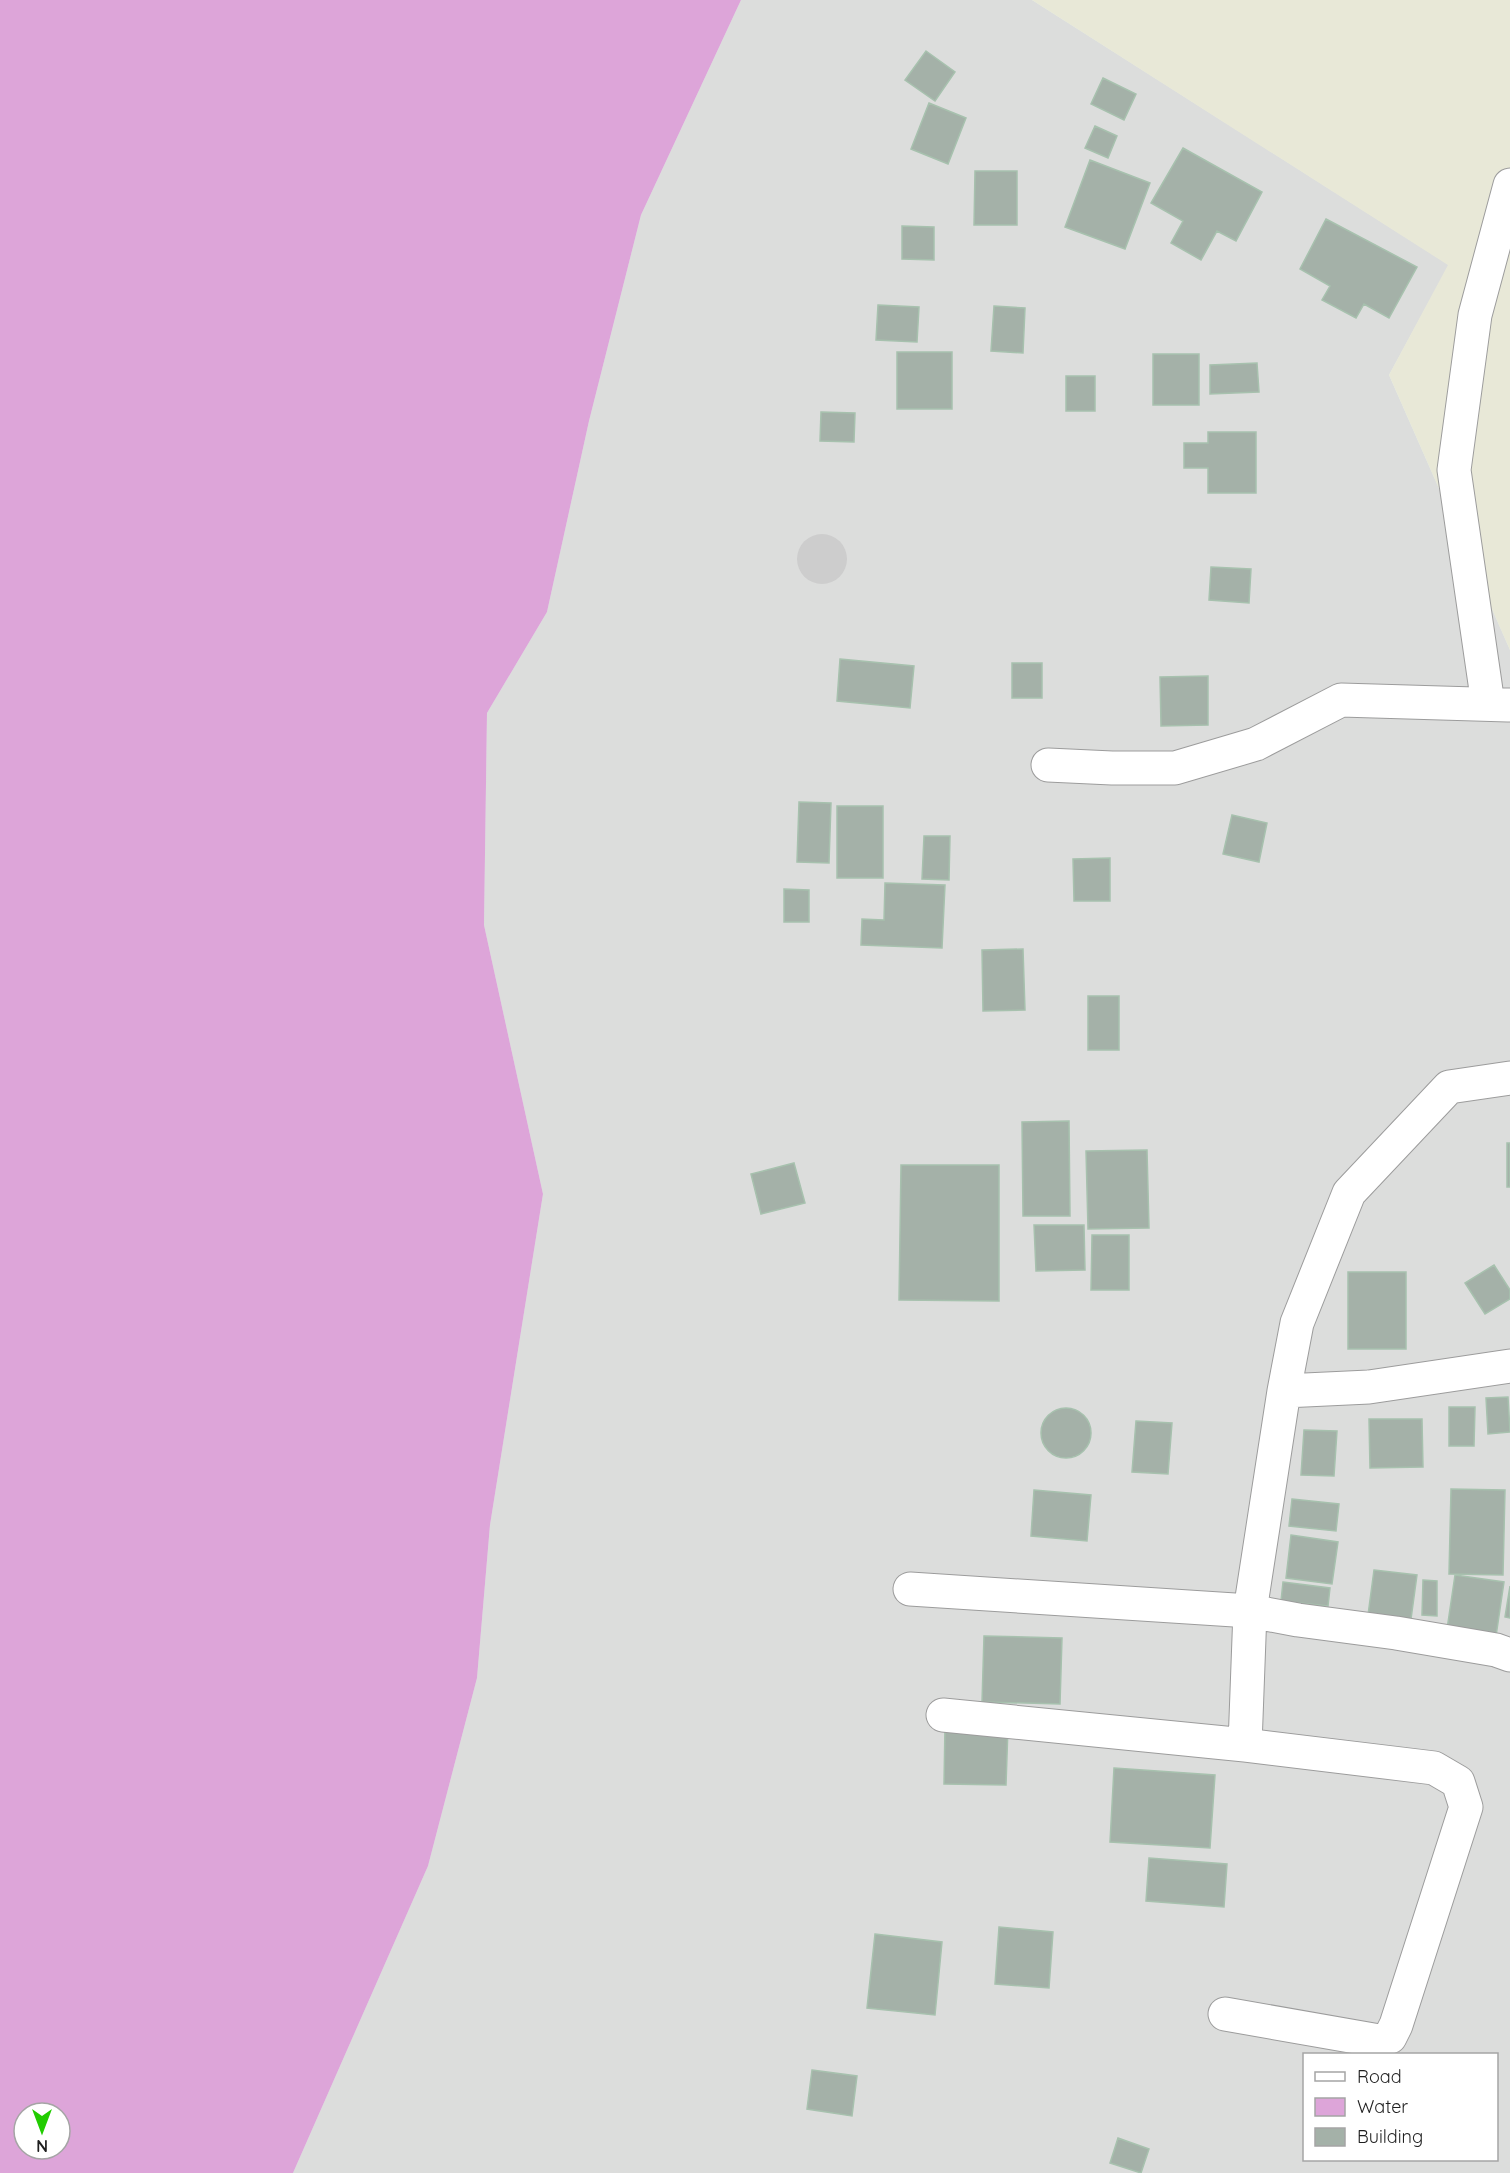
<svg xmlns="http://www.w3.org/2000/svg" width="1510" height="2173" font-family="Quicksand,sans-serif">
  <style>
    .residential { fill: #dcdddc; fill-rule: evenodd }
    .industrial { fill: #e8e8d7 }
    .religious { fill: #cdcdcd }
    .water { fill: #dda5d9; fill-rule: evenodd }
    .building { fill: #a4b1a8; stroke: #a7c1ae; stroke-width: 1.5 }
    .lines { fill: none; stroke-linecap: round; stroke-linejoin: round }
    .minor-casing { stroke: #9c9c9c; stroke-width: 35 }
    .minor { stroke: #fff; stroke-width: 33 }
  </style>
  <rect width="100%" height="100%" fill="#e5efea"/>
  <path class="residential" d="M741,0H1032L1449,265L1389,375L1510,650V2173H293L428,1866L477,1678L490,1525L543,1194L484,925L487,713L547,612L589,421L641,215ZM1304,2054H1496V2160H1304Z"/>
  <path class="industrial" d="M1032,0H1510V650L1389,375L1448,265Z"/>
  <path class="religious" d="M797 559a25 25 0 1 1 50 0a25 25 0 1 1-50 0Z"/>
  <path class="water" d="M0,0H741L641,215L589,421L547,612L487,713L484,925L543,1194L490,1525L477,1678L428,1866L293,2173H0ZM24,2113H60V2149H24Z"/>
  <path class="building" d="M926,51L955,72L935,101L905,80Z
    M1103,78L1136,94L1124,120L1091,104Z
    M929,103L966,118L948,164L911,149Z
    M1095,126L1117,136L1108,158L1085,148Z
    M1183,148L1262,192L1236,241L1217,231L1201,260L1171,243L1183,221L1151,203Z
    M1090,160L1150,183L1125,249L1065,227Z
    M975,171H1017V225H974Z
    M1326,219L1417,267L1389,318L1364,304L1356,318L1322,300L1330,286L1300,269Z
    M902,226L934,227V260L902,259Z
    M878,305L919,307L917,342L876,340Z
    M994,306L1025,308L1023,353L991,351Z
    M897,352H952V409H897Z
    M1153,354H1199V405H1153Z
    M1257,363L1259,392L1210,394V365Z
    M1066,376H1095V411H1066Z
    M821,412L855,413L854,442L820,441Z
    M1208,432H1256V493H1208V468H1184V443H1208Z
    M1211,567L1251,569L1249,603L1209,600Z
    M840,659L914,666L910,708L837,701Z
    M1012,663H1042V698H1012Z
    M1208,676V725L1161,726L1160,677Z
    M799,802L831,803L829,863L797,862Z
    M837,806H883V878H837Z
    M1232,815L1267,823L1259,862L1223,854Z
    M924,836H950L949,880L922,879Z
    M1110,858V901H1074L1073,859Z
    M885,883L945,885L942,948L861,945L862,919L884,920Z
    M784,889L809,890V922H784Z
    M1023,949L1025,1010L983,1011L982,950Z
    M1088,996H1119V1050H1088Z
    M1069,1121L1070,1216H1023L1022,1122Z
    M1507,1143H1510V1187H1507Z
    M1147,1150L1149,1228L1088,1229L1086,1151Z
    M794,1163L805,1203L761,1214L751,1174Z
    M901,1165H999V1301L899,1300Z
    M1034,1225H1084L1085,1270L1036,1271Z
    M1092,1235H1129V1290H1091Z
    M1494,1265L1510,1290V1299L1485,1314L1465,1283Z
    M1348,1272H1406V1349H1348Z
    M1508,1397L1510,1432L1488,1434L1486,1398Z
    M1449,1407H1475L1474,1446H1449Z
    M1041 1433a25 25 0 1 1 50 0a25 25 0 1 1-50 0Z
    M1369,1419H1422L1423,1467L1370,1468Z
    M1136,1421L1172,1423L1168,1474L1132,1472Z
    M1304,1430L1337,1431L1334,1476L1301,1475Z
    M1451,1489L1505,1490L1503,1575L1449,1574Z
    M1034,1490L1091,1495L1087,1541L1031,1536Z
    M1292,1499L1339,1504L1336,1531L1289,1526Z
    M1291,1535L1338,1542L1332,1584L1286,1578Z
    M1374,1570L1417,1575L1411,1619L1368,1615Z
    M1455,1575L1504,1582L1495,1643L1446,1636Z
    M1423,1580L1437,1581V1616L1422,1615Z
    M1283,1582L1330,1588L1328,1606L1281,1601Z
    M1510,1586V1618L1505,1617Z
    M984,1636L1062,1638L1060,1704L982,1702Z
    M945,1726L1008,1727L1006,1785L944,1784Z
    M1114,1768L1215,1775L1210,1848L1110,1842Z
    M1149,1858L1227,1864L1224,1907L1146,1901Z
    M999,1927L1053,1932L1049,1988L995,1984Z
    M875,1934L942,1942L935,2015L867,2008Z
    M812,2070L857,2076L852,2116L807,2109Z
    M1118,2138L1149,2149L1141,2173L1110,2163Z"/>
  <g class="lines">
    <g class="minor-casing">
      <path id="minor" d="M1488,704L1454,470L1475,315L1510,185
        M1048,765L1112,768H1175L1256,744L1341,700L1508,705
        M1284,1391L1369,1387L1510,1366
        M910,1589L1250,1611L1284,1391L1297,1323L1349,1193L1449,1087L1510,1078
        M943,1715L1245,1745L1434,1768L1458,1782L1466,1807L1396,2025L1390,2037L1379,2041L1225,2014
        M1245,1745L1250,1611L1298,1620L1396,1633L1496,1650L1510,1655"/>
    </g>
    <use href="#minor" class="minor"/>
  </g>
  <rect x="1303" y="2053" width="195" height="108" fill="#ffffff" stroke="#a5a5a5" stroke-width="1.5"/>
  <rect x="1315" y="2072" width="30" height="9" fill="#ffffff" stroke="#a5a5a5" stroke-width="1.5"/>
  <text x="1357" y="2083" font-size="18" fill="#1f1f1f">Road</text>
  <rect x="1315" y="2098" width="30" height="18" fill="#dda5d9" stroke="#a5a5a5" stroke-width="1.5"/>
  <text x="1357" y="2113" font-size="18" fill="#1f1f1f">Water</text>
  <rect x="1315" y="2128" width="30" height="18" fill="#a4b1a8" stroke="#a5a5a5" stroke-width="1.5"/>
  <text x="1357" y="2143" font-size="18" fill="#1f1f1f">Building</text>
  <g transform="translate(42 2131) rotate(180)"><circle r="28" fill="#ffffff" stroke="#a5a5a5" stroke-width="1.5"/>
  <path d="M0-4.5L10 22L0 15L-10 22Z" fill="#22cc01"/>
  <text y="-9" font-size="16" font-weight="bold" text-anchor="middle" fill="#1f1f1f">N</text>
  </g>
</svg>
